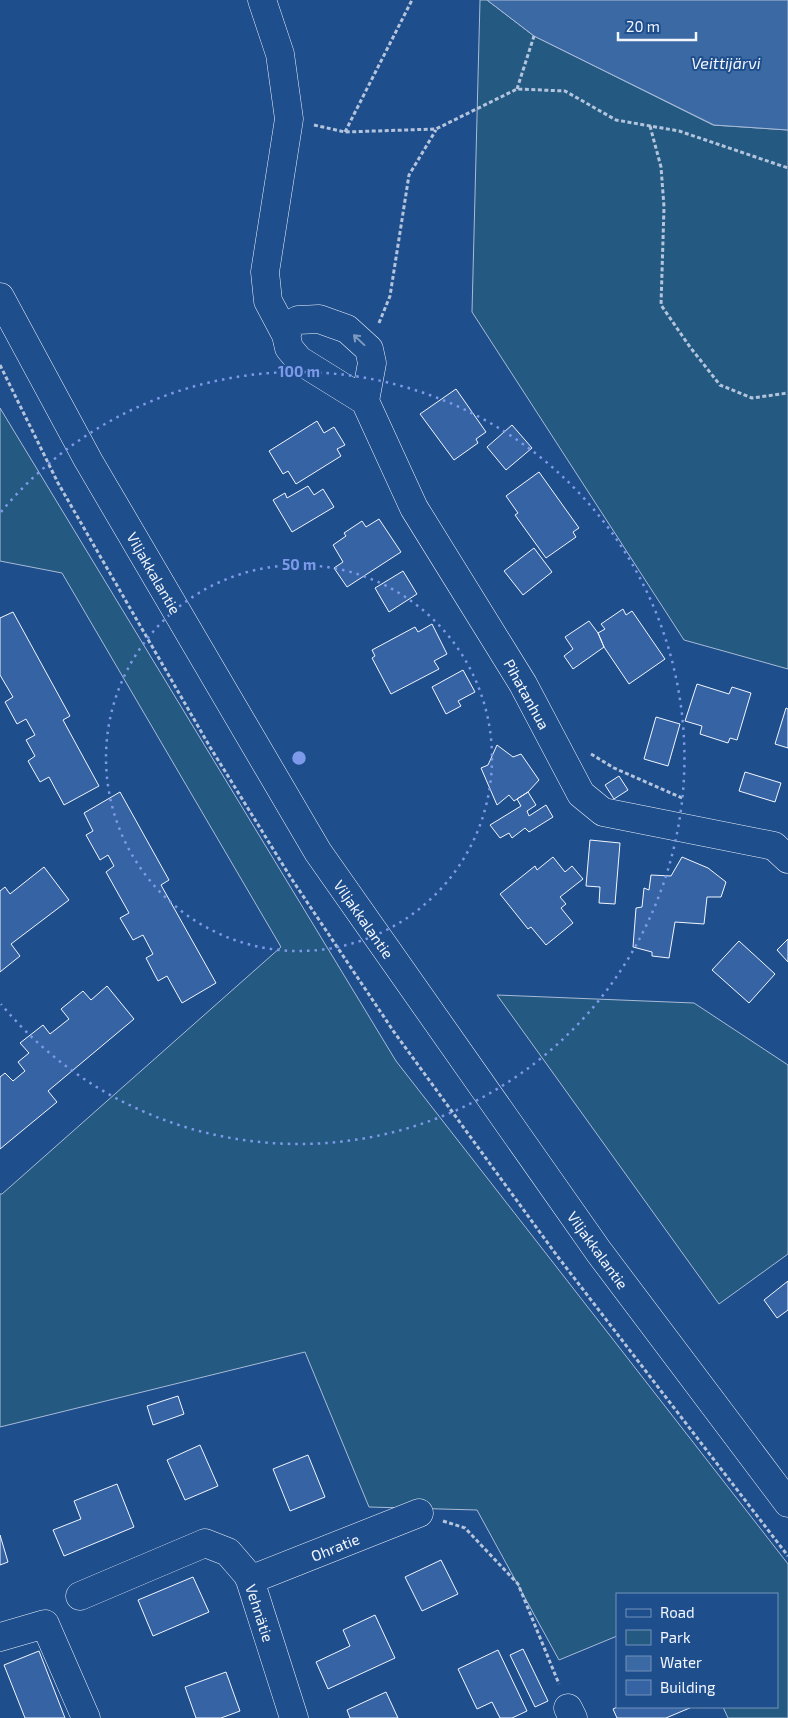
<svg xmlns="http://www.w3.org/2000/svg" width="788" height="1718" font-family="'Exo 2',sans-serif">
  <style>
    .green { fill: #245a82; stroke: #a8bbd7 }
    .water { fill: #3b69a3; stroke: #a8bbd7 }
    .building { fill: #3563a3; stroke: #f2f6ff }
    .lines { fill: none; stroke-linecap: round; stroke-linejoin: round }
    .minor-casing { stroke: #f2f6ff; stroke-width: 29 }
    .major-casing { stroke: #f2f6ff; stroke-width: 29 }
    .path { stroke: #b3c4dc; stroke-width: 3; stroke-dasharray: 4 2.5; stroke-linecap: butt }
    .minor { stroke: #1f4e8c; stroke-width: 28 }
    .major { stroke: #1f4e8c; stroke-width: 28 }
    .oneway { stroke: #7e9ac0 }
    .ring { fill: none; stroke: #7d9aea; stroke-width: 2.5; stroke-dasharray: 2.5 5 }
    .labels { text-anchor: middle; dominant-baseline: central; stroke-width: 4; stroke-linejoin: round; paint-order: stroke }
    .street-label { font-size: 15px; fill: #f2f6ff; stroke: #1f4e8c }
    .water-label { font-size: 16px; font-style: italic; fill: #f2f6ff; stroke: #1f4e8c }
    .centre { fill: #7d9aea; stroke: #1f4e8c; stroke-width: 2.5 }
    .ring-label { font-size: 15px; text-anchor: middle; font-weight: bold; fill: #7d9aea; stroke: #1f4e8c; stroke-width: 4; stroke-linejoin: round; paint-order: stroke }
  </style>
  <rect width="100%" height="100%" fill="#1f4e8c"/>
  <path class="green" d="M480,0H487L534,36L713,125L788,130V669L684,640L472,312Z
    M0,408L396,1061L788,1564V1718H728L723,1707H777V1594H617V1636L559,1660L477,1510L369,1507L305,1352L0,1427V1194H2L281,947L62,573L0,561Z
    M497,995L694,1003L788,1065V1254L719,1304Z"/>
  <path class="water" d="M487,0H788V130L714,125L534,36Z"/>
  <path class="building" d="M456,389L486,432L476,439L478,443L454,460L420,414Z
    M317,421L324,433L334,427L345,445L337,449L341,456L296,484L288,471L283,474L269,451Z
    M512,425L532,448L506,470L487,447Z
    M539,472L579,528L573,532L576,537L546,558L515,515L518,513L506,496Z
    M308,486L314,495L323,489L334,507L292,532L273,500L285,493L287,498Z
    M379,519L401,552L347,587L334,568L343,562L333,545L346,536L344,533L362,521L366,527Z
    M534,548L552,572L523,595L504,571Z
    M403,571L417,594L389,612L375,588Z
    M623,609L626,615L632,611L665,659L629,684L604,647L598,633L605,629L601,624Z
    M13,612L70,716L63,720L99,786L64,805L49,777L40,782L28,761L35,756L26,740L35,735L26,719L17,724L5,702L13,697L0,675V618Z
    M589,621L598,633L604,647L573,669L564,656L573,649L565,637Z
    M432,624L447,654L434,661L439,669L391,694L372,658L375,656L372,650L415,627L418,632Z
    M463,670L475,692L458,701L461,706L446,714L432,687Z
    M697,684L729,694L732,687L751,693L737,740L730,738L728,743L700,734L702,726L685,721Z
    M786,708L788,709V748L775,744Z
    M656,717L680,724L668,766L644,759Z
    M497,745L513,757L521,754L539,780L528,792L514,801L509,795L497,805L481,768L488,765Z
    M745,772L781,783L775,802L739,791Z
    M619,776L628,790L614,799L605,785Z
    M120,792L169,880L161,885L216,983L182,1003L167,976L158,981L146,958L153,954L143,935L133,940L120,918L129,913L106,872L114,866L108,855L100,860L86,835L93,831L84,813Z
    M528,792L536,805L527,811L529,816L546,805L553,817L529,832L525,828L512,838L509,833L500,838L490,825L521,806L517,799Z
    M590,840L620,843L615,904L599,903L600,887L586,886Z
    M553,857L565,872L572,866L583,879L560,897L566,904L561,908L573,923L546,945L531,927L528,929L500,894L535,866L537,870Z
    M682,857L708,868L726,882L721,897H707L704,924L675,922L669,958L652,956V952L633,947L636,908L642,907L644,888L649,890L651,875L671,876Z
    M44,867L69,900L11,944L20,956L0,972V891L5,887L10,894Z
    M788,939V962L777,950Z
    M739,941L775,974L749,1003L712,970Z
    M107,986L134,1019L48,1091L57,1102L0,1149V1077L5,1073L13,1081L25,1071L18,1062L29,1053L20,1043L43,1025L50,1034L69,1019L61,1009L83,991L91,1000Z
    M788,1281V1310L777,1318L764,1300Z
    M178,1396L184,1414L153,1425L147,1406Z
    M200,1445L218,1486L185,1500L167,1460Z
    M308,1455L325,1497L290,1511L273,1469Z
    M117,1484L134,1527L64,1556L53,1530L81,1519L74,1501Z
    M0,1535L8,1562L0,1565Z
    M441,1560L458,1594L422,1611L405,1577Z
    M193,1577L209,1612L153,1636L138,1600Z
    M375,1615L395,1658L328,1689L316,1662L350,1646L343,1630Z
    M523,1649L548,1701L535,1707L510,1655Z
    M498,1650L527,1711L512,1718H500L492,1702L477,1709L458,1669Z
    M39,1651L65,1718H25L4,1665Z
    M226,1672L240,1711L221,1718H196L185,1687Z
    M386,1692L398,1718H350L347,1710Z
    M617,1707H692L666,1718H617L613,1709Z"/>
  <g class="lines">
    <g class="minor-casing">
      <path id="minor" d="M262,0L280,54L289,119L265,272L268,301L286,335
        M365,401L372,363L369,349L347,329L319,319L298,320L291,324L286,335L289,348L299,360L365,401L414,508L523,684L581,794L603,812L774,846L788,859
        M250,1580L419,1513
        M80,1596L205,1543L228,1552L247,1574L250,1580L294,1718
        M0,1637L45,1624L86,1718
        M568,1708L573,1718"/>
    </g>
    <g class="major-casing">
      <path id="major" d="M0,297L88,460L318,852L599,1252L788,1503"/>
    </g>
    <path class="path" d="M517,89L534,36
      M314,125L345,132L436,129L517,89L565,91L616,120L679,131L788,168
      M650,126L661,167L664,207L661,305L690,347L720,385L752,398L788,393
      M345,132L412,0
      M379,323L390,296L409,175L436,130
      M0,365L58,483L210,747L291,878L394,1032L558,1257L788,1556
      M591,754L614,768L682,798
      M443,1521L465,1528L518,1584L559,1684"/>
    <use href="#minor" class="minor"/>
    <use href="#major" class="major"/>
  </g>
  <defs><path id="oneway-shaft" d="M-6 0H5M1.5-3L5.5 0L1.5 3" fill="none" stroke-width="1.6" stroke-linecap="round" stroke-linejoin="round" transform="scale(1.25)"/></defs>
  <use class="oneway" href="#oneway-shaft" transform="translate(359 340) rotate(-137)"/>
  <g class="ring">
    <circle cx="299" cy="758" r="193"/>
    <path d="M1 512A386 386 0 1 1 1 1004"/>
  </g>
  <g class="labels">
    <g class="street-label">
      <text transform="translate(154 573) rotate(60)">Viljakkalantie</text>
      <text transform="translate(527 694) rotate(61)">Pihatanhua</text>
      <text transform="translate(364 919) rotate(55)">Viljakkalantie</text>
      <text transform="translate(598 1250) rotate(54)">Viljakkalantie</text>
      <text transform="translate(335 1547) rotate(-22)">Ohratie</text>
      <text transform="translate(260 1613) rotate(72)">Vehnätie</text>
    </g>
    <g class="water-label">
      <text x="726" y="62">Veittijärvi</text>
    </g>
  </g>
  <circle cx="299" cy="758" r="8" class="centre"/>
  <g class="ring-label">
    <text x="299" y="377">100 m</text>
    <text x="299" y="570">50 m</text>
  </g>
  <rect x="616" y="1593" width="162" height="115" fill="#1f4e8c" stroke="#7391ba"/>
  <rect x="626" y="1609" width="25" height="8" fill="#1f4e8c" stroke="#7391ba"/>
  <text x="660" y="1618" font-size="15" fill="#f2f6ff">Road</text>
  <rect x="626" y="1630" width="25" height="15" fill="#245a82" stroke="#7391ba"/>
  <text x="660" y="1643" font-size="15" fill="#f2f6ff">Park</text>
  <rect x="626" y="1656" width="25" height="15" fill="#3b69a3" stroke="#7391ba"/>
  <text x="660" y="1668" font-size="15" fill="#f2f6ff">Water</text>
  <rect x="626" y="1680" width="25" height="15" fill="#3563a3" stroke="#7391ba"/>
  <text x="660" y="1693" font-size="15" fill="#f2f6ff">Building</text>
  <path d="M618 32v8h78v-8" fill="none" stroke="#f2f6ff" stroke-width="2.5"/>
  <text x="626" y="32" font-size="15" fill="#f2f6ff" stroke="#1f4e8c" stroke-width="4" paint-order="stroke">20 m</text>
</svg>
